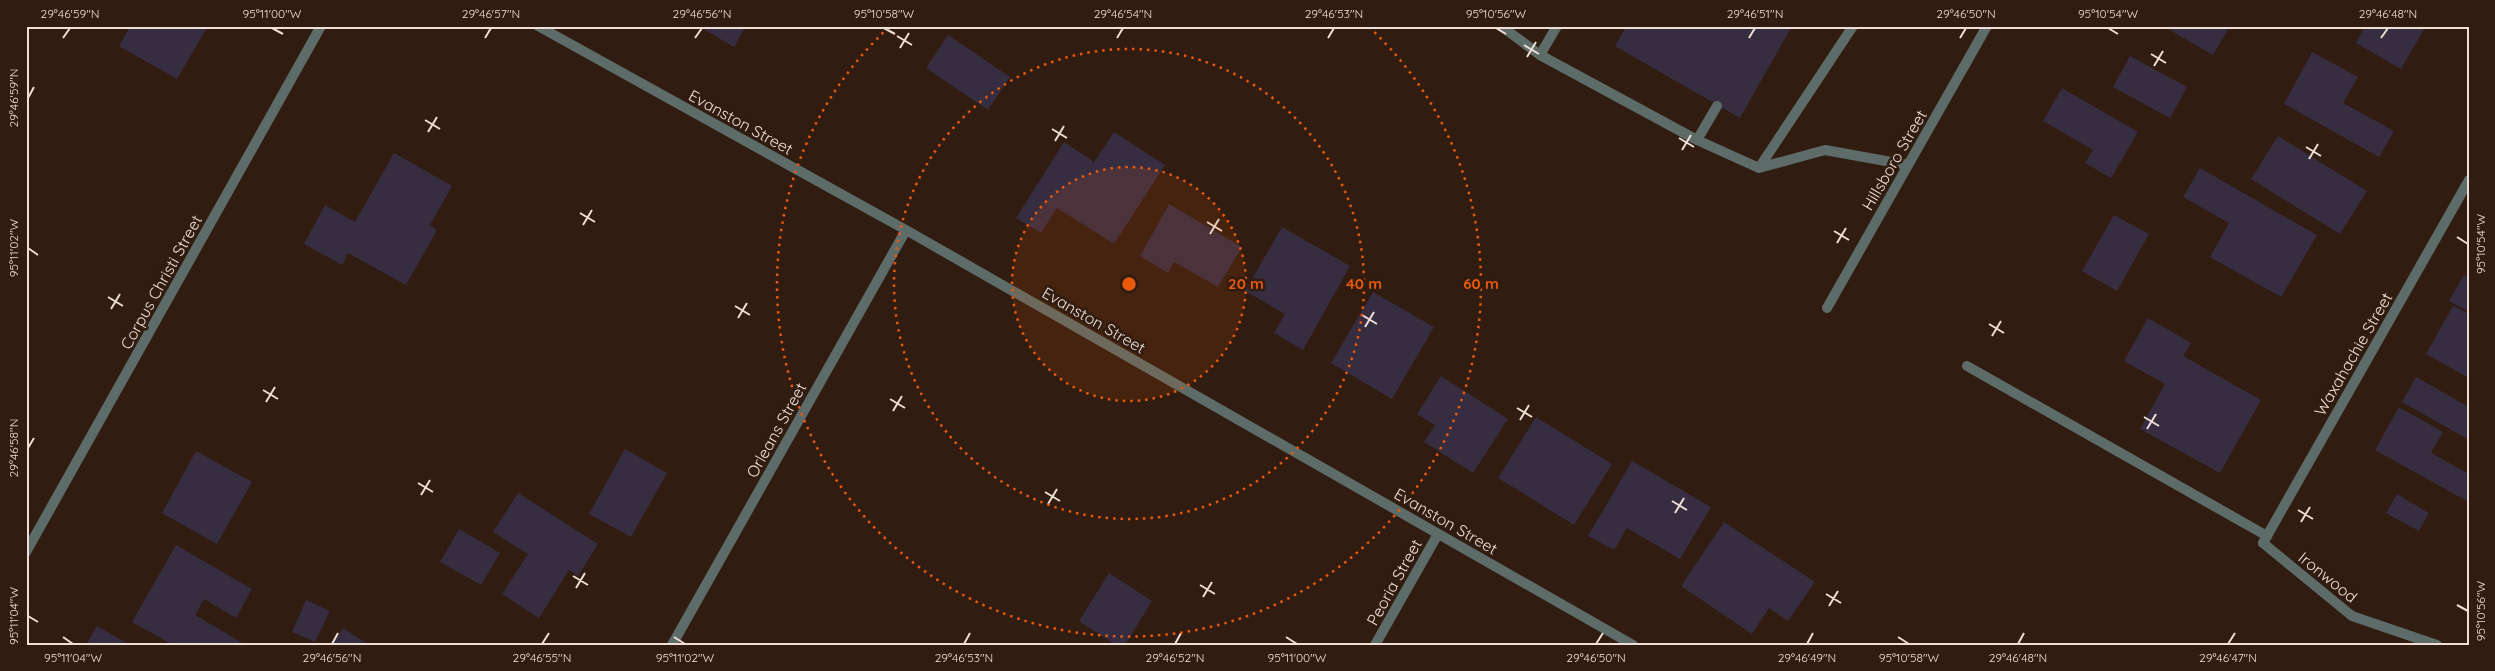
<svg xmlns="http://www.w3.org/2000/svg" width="2495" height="671" font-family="Quicksand,sans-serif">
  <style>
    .building { fill: #372d41 }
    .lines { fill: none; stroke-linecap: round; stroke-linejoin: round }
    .service { stroke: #5e6c69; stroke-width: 10 }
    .minor { stroke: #5e6c69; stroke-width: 10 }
    .tertiary { stroke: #5e6c69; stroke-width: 10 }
    .ticks { fill: none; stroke: #edded6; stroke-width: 2 }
    .ring { fill: none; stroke: #e8590c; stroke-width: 2.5; stroke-dasharray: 2.5 5 }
    .labels { text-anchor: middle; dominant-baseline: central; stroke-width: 5; stroke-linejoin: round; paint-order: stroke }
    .street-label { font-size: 16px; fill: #edded6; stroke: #301c10 }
    .centre { fill: #e8590c; stroke: #301c10; stroke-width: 2.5 }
    .ring-label { font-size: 15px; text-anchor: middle; font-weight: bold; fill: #e8590c; stroke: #301c10; stroke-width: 5; stroke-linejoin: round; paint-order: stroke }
    .neatline { fill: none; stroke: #edded6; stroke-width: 2 }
    .ticks-label { font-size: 12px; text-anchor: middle; fill: #edded6 }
  </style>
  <rect width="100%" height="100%" fill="#301c10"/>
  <path class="building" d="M130,26H208L177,79L119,46Z
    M698,26H746L734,47Z
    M1626,26H1792L1740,118L1615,46Z
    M2163,26H2228L2229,28L2213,55Z
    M2365,26H2426L2401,69L2356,43Z
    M948,35L1010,77L988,110L926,68Z
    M2312,52L2358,77L2343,103L2394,131L2379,157L2284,104Z
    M2130,56L2187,87L2170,118L2113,87Z
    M2062,88L2138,132L2111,178L2085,163L2093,150L2043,121Z
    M1114,132L1165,165L1114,244L1057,208L1041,233L1016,218L1064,142L1094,162Z
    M2278,136L2367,191L2340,234L2251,179Z
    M394,153L452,186L430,225L437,230L406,285L348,253L342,265L304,244L325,205L355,222Z
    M2200,168L2317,235L2281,297L2210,257L2229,223L2183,197Z
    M1169,204L1242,247L1218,287L1174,262L1168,273L1140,256Z
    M2114,215L2149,234L2117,291L2082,271Z
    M1282,227L1350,266L1303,350L1274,333L1285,314L1245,291Z
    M2464,275L2469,278V312L2449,301Z
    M1373,292L1434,327L1392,399L1331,363Z
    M2453,306L2469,314V378L2426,354Z
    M2148,318L2191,343L2183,356L2261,400L2220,473L2140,429L2165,384L2124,361Z
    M1441,376L1508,419L1473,473L1424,442L1435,425L1417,414Z
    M2416,377L2469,407V440L2402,402Z
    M2399,407L2443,432L2431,453L2469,474L2467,501L2375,450Z
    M1536,417L1612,464L1574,525L1498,478Z
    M625,449L667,473L631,537L589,514Z
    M196,451L252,482L217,544L162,513Z
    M1632,461L1711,507L1680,559L1627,528L1614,550L1588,536Z
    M518,493L598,544L578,576L569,570L539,618L502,594L528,554L493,532Z
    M2397,494L2429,513L2419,531L2386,513Z
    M1724,522L1815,582L1788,621L1769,608L1752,634L1681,586Z
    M459,529L500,553L481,585L440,562Z
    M176,545L252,589L236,618L204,599L195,615L246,645H173L132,622Z
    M1109,573L1152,601L1125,645H1116L1079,621Z
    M306,600L330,611L315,642L292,632Z
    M97,626L130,645H86Z
    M343,628L369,645H332Z"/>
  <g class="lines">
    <path class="service" d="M1501,26L1540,55L1697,140L1759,168L1825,150L1908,165
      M1540,55L1557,26
      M1697,140L1717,106
      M1759,168L1853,26
      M1967,366L2267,536
      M2263,543L2352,616L2437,645"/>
    <path class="minor" d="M538,26L906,230L1633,645
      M1827,308L1987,26
      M2263,543L2469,180
      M672,645L906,230
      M1375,645L1438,534"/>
    <path class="tertiary" d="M26,552L321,26"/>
  </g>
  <path class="ticks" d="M272,28L283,34M884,28L895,34M1496,28L1506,34M2108,28L2118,34M897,36L912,45M63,38L70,28M485,38L491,28M695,38L702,28M1117,38L1123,28M1328,38L1334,28M1749,38L1755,28M1960,38L1966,28M2381,38L2388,28M1524,45L1539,54M900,48L909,33M2151,54L2166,63M1527,57L1536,42M2154,66L2163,51M28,98L34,87M425,120L440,129M1052,129L1067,138M428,132L437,117M1679,138L1694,147M1055,141L1064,126M2306,147L2321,156M1682,150L1691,135M2309,159L2318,144M580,213L595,222M1207,222L1222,231M583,225L592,210M1834,231L1849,240M1210,234L1219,219M2457,237L2468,244M1837,243L1846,228M28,248L38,255M108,297L123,306M735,306L750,315M111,309L120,294M1362,315L1377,324M738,318L747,303M1989,324L2004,333M1365,327L1374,312M1992,336L2001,321M263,390L278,399M890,399L905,408M266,402L275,387M1517,408L1532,417M893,411L902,396M2144,417L2159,426M1520,420L1529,405M2147,429L2156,414M28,448L34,438M418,483L433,492M1045,492L1060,501M421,495L430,480M1672,501L1687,510M1048,504L1057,489M2298,510L2313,519M1675,513L1684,498M2301,522L2310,507M573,576L588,585M1200,585L1215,594M576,588L585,573M1826,594L1841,603M1203,597L1212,582M2457,605L2468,611M1829,606L1838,591M28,616L38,622M63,637L73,644M674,637L685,644M1286,637L1297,644M1898,637L1909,644M332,644L338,633M542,644L549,633M964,644L970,633M1175,644L1181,633M1596,644L1603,633M1807,644L1813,633M2018,644L2024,633M2228,644L2235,633"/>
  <circle cx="1129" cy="284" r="117" fill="#e8590c" fill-opacity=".12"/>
  <g class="ring">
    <circle cx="1129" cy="284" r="117"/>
    <circle cx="1129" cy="284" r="235"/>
    <path d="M1369 27A352 352 0 1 1 889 27"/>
  </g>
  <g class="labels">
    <g class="street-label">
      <text transform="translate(741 122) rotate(29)">Evanston Street</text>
      <text transform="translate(1894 160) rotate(-60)">Hillsboro Street</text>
      <text transform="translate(161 282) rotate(-61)">Corpus Christi Street</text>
      <text transform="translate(1094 320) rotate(30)">Evanston Street</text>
      <text transform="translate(2353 354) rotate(-60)">Waxahachie Street</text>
      <text transform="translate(776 430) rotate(-61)">Orleans Street</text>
      <text transform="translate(1446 521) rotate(30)">Evanston Street</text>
      <text transform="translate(2328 577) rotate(39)">Ironwood</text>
      <text transform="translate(1394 582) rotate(-61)">Peoria Street</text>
    </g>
  </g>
  <circle cx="1129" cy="284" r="8" class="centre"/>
  <g class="ring-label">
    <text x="1246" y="289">20 m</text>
    <text x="1364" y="289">40 m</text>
    <text x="1481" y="289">60 m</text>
  </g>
  <rect width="2495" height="671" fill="none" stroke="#301c10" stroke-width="55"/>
  <rect x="28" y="28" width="2440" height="616" class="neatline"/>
  <g class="ticks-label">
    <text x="70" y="18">29°46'59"N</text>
    <text x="272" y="18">95°11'00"W</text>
    <text x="491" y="18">29°46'57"N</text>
    <text x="702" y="18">29°46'56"N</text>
    <text x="884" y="18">95°10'58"W</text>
    <text x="1123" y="18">29°46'54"N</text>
    <text x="1334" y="18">29°46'53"N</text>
    <text x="1496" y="18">95°10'56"W</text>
    <text x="1755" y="18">29°46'51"N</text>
    <text x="1966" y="18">29°46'50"N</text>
    <text x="2108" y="18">95°10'54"W</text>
    <text x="2388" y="18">29°46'48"N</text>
    <text transform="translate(14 98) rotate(-90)" y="4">29°46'59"N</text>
    <text transform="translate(2481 244) rotate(-90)" y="4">95°10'54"W</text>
    <text transform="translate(14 248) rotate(-90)" y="4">95°11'02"W</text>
    <text transform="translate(14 448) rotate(-90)" y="4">29°46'58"N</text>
    <text transform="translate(2481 611) rotate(-90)" y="4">95°10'56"W</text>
    <text transform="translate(14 616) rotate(-90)" y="4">95°11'04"W</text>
    <text x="73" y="662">95°11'04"W</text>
    <text x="332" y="662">29°46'56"N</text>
    <text x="542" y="662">29°46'55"N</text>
    <text x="685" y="662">95°11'02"W</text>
    <text x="964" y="662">29°46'53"N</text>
    <text x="1175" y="662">29°46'52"N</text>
    <text x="1297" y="662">95°11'00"W</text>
    <text x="1596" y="662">29°46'50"N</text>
    <text x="1807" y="662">29°46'49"N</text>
    <text x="1909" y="662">95°10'58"W</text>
    <text x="2018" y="662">29°46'48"N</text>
    <text x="2228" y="662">29°46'47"N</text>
  </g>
</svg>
